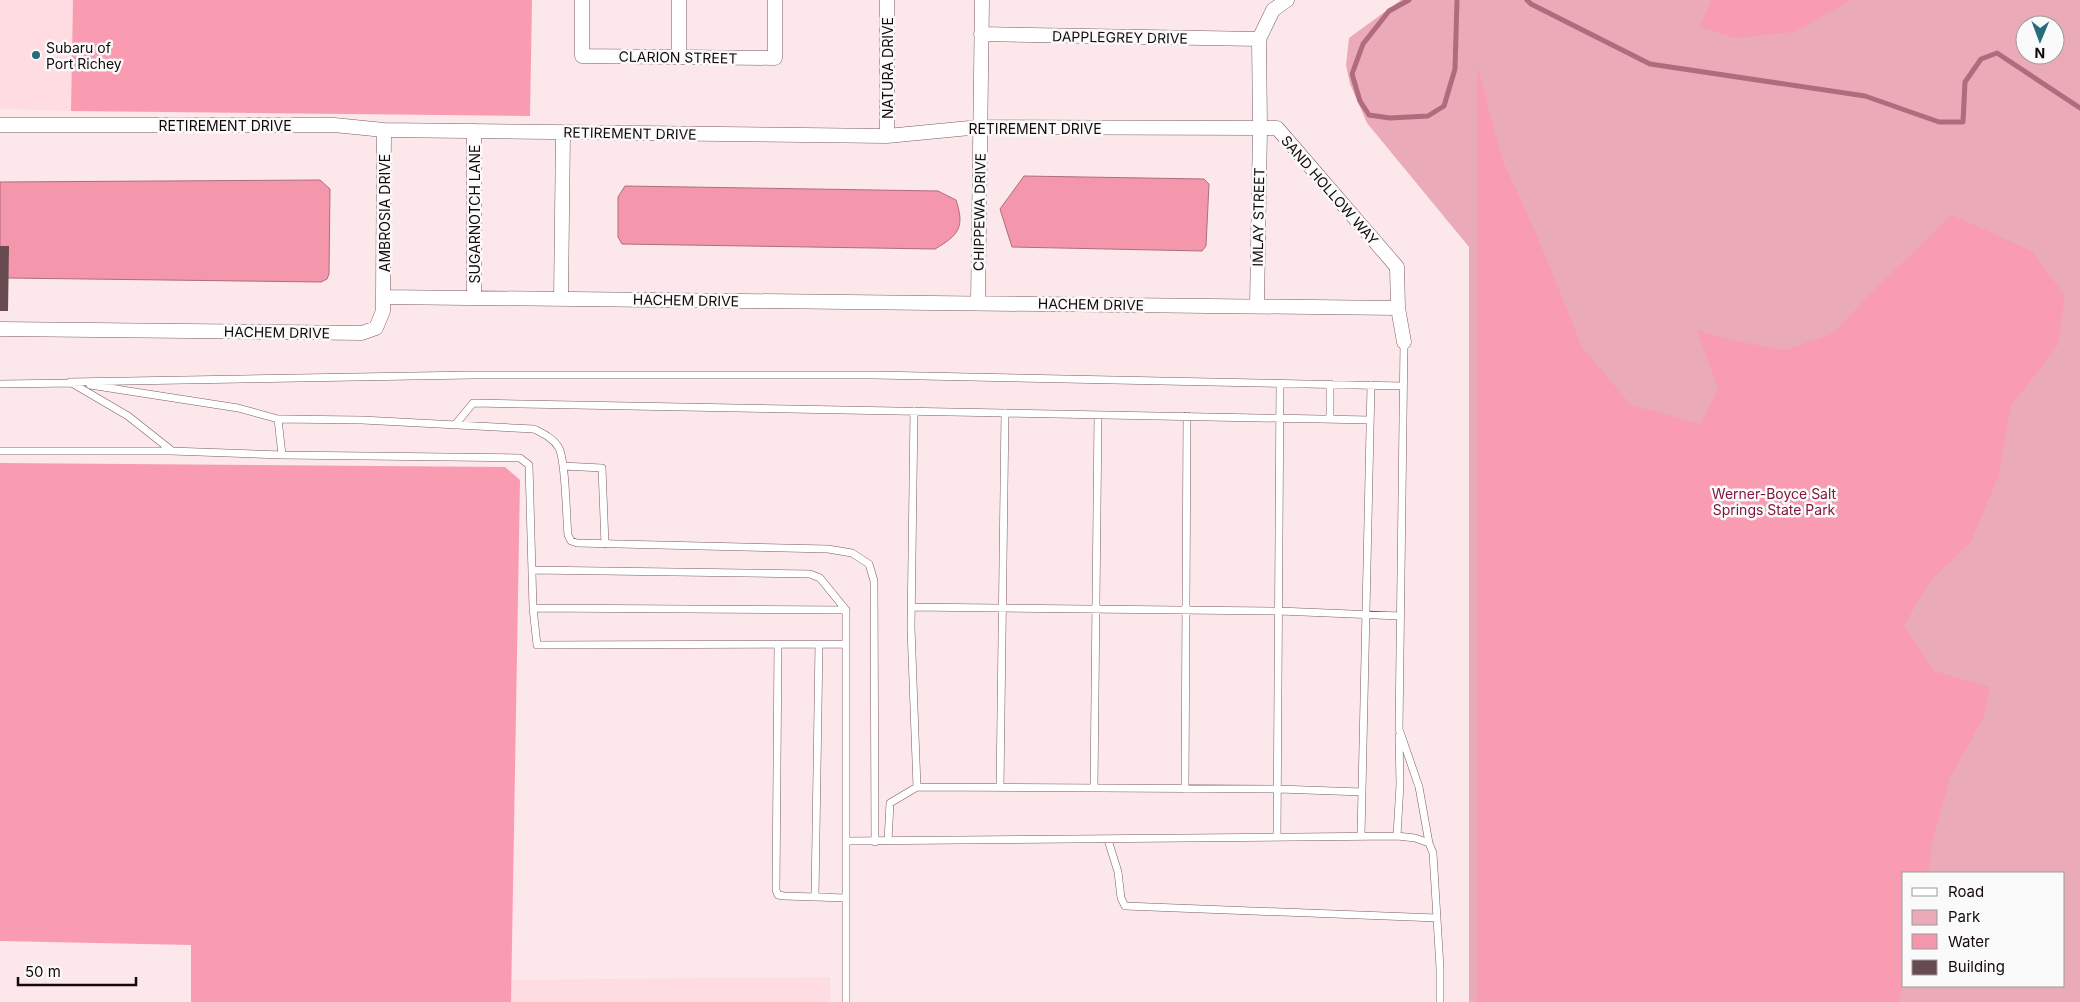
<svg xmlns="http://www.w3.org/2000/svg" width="2080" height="1002" font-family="Inter,sans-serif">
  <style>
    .built { fill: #fedce2 }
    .green { fill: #ebaab8; fill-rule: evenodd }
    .forest { fill: #f99cb2 }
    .water { fill: #f497ad; stroke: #b06c7c }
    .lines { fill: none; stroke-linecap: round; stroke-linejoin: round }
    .stream { stroke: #b06c7c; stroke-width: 5 }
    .building { fill: #674b51 }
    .lane-casing { stroke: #7a5d63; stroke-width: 8 }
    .street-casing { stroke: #7a5d63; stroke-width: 15 }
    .lane { stroke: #fff; stroke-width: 7 }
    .street { stroke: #fff; stroke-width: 14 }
    .poi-dot { fill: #266c7b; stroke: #fafafa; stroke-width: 2 }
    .labels { text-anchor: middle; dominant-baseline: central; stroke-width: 5; stroke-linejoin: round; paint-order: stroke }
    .street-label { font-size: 14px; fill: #13090b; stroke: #fafafa }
    .poi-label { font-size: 14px; fill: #13090b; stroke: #fafafa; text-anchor: start }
    .park-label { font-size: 14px; fill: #7f133c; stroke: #fafafa }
  </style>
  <rect width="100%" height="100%" fill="#fce7eb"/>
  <path class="built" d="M0,0H73L71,111L0,109Z
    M830,977V1002H511V980Z"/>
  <path class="green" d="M1401,0H2080V1002H1469V247L1367,123L1350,84L1346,65L1349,38ZM2025,25H2055V55H2025ZM1904,873H2064V986H1904Z"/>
  <path class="forest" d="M73,0H532L530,116L71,111Z
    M1711,0H1851L1795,32L1735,38L1700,27Z
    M1477,65L1502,159L1536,233L1582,347L1631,405L1701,424L1718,389L1697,330L1735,341L1785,350L1832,334L1875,289L1952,215L2032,251L2065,296L2058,345L2011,406L1998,477L1971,542L1931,580L1904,625L1934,671L1990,687L1983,719L1950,777L1933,839L1928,873H1904V981L1899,1002H1477Z
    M0,463L505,467L520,480L511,1002H191V945L0,941Z"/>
  <path class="water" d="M1024,176L1204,179L1209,184L1206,246L1202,251L1012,247L1000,209Z
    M320,180L330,189L329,274L327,279L321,282L8,278L0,246V182Z
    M625,186L938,191L956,200C965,227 959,235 935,249L622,244L618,237V197Z"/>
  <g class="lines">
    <path class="stream" d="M1409,0L1389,11L1363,44L1352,74L1360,101L1369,115L1390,118L1428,116L1444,106L1455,69L1457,0
      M1527,0L1531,4L1650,64L1865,96L1939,122H1963L1965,82L1981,59L1997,53L2080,108"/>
  </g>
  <path class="building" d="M0,246H9L8,311H0Z"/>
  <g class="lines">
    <g class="lane-casing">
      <path id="lane" d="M1404,342L1399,729L1419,787L1429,843
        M70,382L472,375H875L1403,386
        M70,382L128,416L171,450
        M0,384L75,383
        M1330,384V419
        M90,385L238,408L278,419L282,455
        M914,411L911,628L917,787
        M278,419L362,420L534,429C544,434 553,438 559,448C566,463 566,515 568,535L571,541L577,543L828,549L852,553L869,564L874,581L875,842
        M455,425L473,403L1370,420
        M0,451H171L282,455L520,458L529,465L533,608L846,610V1002
        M563,466L602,468L605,544
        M532,570L810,574L820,578L846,610
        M911,607L1279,611L1400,616
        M533,608L537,645L846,644
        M778,644L776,890L778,895L784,896L846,898
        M1000,788L1005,413
        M1094,788L1098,415
        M1185,789L1187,416
        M1361,836L1371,385
        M1397,836L1400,784L1399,736
        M1277,837L1280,384
        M1108,840L1118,872L1121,898L1125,906L1437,918
        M846,841L1397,836L1415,838L1429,843L1433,853L1440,968V1002
        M888,841L890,803L917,787L1278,789L1362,792
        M815,896L819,644"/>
    </g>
    <g class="street-casing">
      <path id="street" d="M582,0V56L775,58V0
        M1287,0L1273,10L1259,39L1260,128H1277L1397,267L1398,308L1404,342
        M981,34L1259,39
        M679,57V0
        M0,125H334L384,130L887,136L980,127L1260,128L1257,306
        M887,136V0
        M383,297L1398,308
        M474,298V131
        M561,298L563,133
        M978,303L982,0
        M0,329L362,333L376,328L383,311V297L384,130"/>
    </g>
    <use href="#lane" class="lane"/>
    <use href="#street" class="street"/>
  </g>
  <circle class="poi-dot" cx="36" cy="55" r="5"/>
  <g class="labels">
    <g class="street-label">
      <text transform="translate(1120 37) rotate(1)">DAPPLEGREY DRIVE</text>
      <text transform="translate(678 57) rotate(1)">CLARION STREET</text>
      <text transform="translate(887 68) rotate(-90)">NATURA DRIVE</text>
      <text x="225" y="125">RETIREMENT DRIVE</text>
      <text x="1035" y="128">RETIREMENT DRIVE</text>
      <text transform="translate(630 133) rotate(1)">RETIREMENT DRIVE</text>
      <text transform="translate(1330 190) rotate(49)">SAND HOLLOW WAY</text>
      <text transform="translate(979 212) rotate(-89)">CHIPPEWA DRIVE</text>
      <text transform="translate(384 213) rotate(-90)">AMBROSIA DRIVE</text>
      <text transform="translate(474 214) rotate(-90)">SUGARNOTCH LANE</text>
      <text transform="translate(1258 217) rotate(-89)">IMLAY STREET</text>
      <text transform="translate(686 300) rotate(1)">HACHEM DRIVE</text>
      <text transform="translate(1091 304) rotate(1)">HACHEM DRIVE</text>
      <text transform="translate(277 332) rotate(1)">HACHEM DRIVE</text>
    </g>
    <g class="poi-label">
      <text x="46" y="47">Subaru of<tspan x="46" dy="16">Port Richey</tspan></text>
    </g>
    <g class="park-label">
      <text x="1774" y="493">Werner-Boyce Salt<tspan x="1774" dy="16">Springs State Park</tspan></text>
    </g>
  </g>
  <rect x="1902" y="872" width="162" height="115" fill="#fafafa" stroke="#9e9a9a"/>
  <rect x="1912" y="888" width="25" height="8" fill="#ffffff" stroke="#9e9a9a"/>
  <text x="1948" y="897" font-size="15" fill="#13090b">Road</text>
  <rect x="1912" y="910" width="25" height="15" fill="#ebaab8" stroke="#9e9a9a"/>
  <text x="1948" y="922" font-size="15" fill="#13090b">Park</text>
  <rect x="1912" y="934" width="25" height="15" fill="#f497ad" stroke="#9e9a9a"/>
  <text x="1948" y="947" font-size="15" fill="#13090b">Water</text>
  <rect x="1912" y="960" width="25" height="15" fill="#674b51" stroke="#9e9a9a"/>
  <text x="1948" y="972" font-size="15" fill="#13090b">Building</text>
  <g transform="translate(2040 40) rotate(181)"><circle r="24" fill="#fafafa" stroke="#9e9a9a"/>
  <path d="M0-4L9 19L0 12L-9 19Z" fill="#266c7b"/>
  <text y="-8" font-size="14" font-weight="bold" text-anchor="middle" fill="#13090b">N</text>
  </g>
  <path d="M18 977v8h118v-8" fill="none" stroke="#13090b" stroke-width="2.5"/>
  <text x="25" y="977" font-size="15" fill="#13090b" stroke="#fafafa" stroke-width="4" paint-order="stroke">50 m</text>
</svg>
